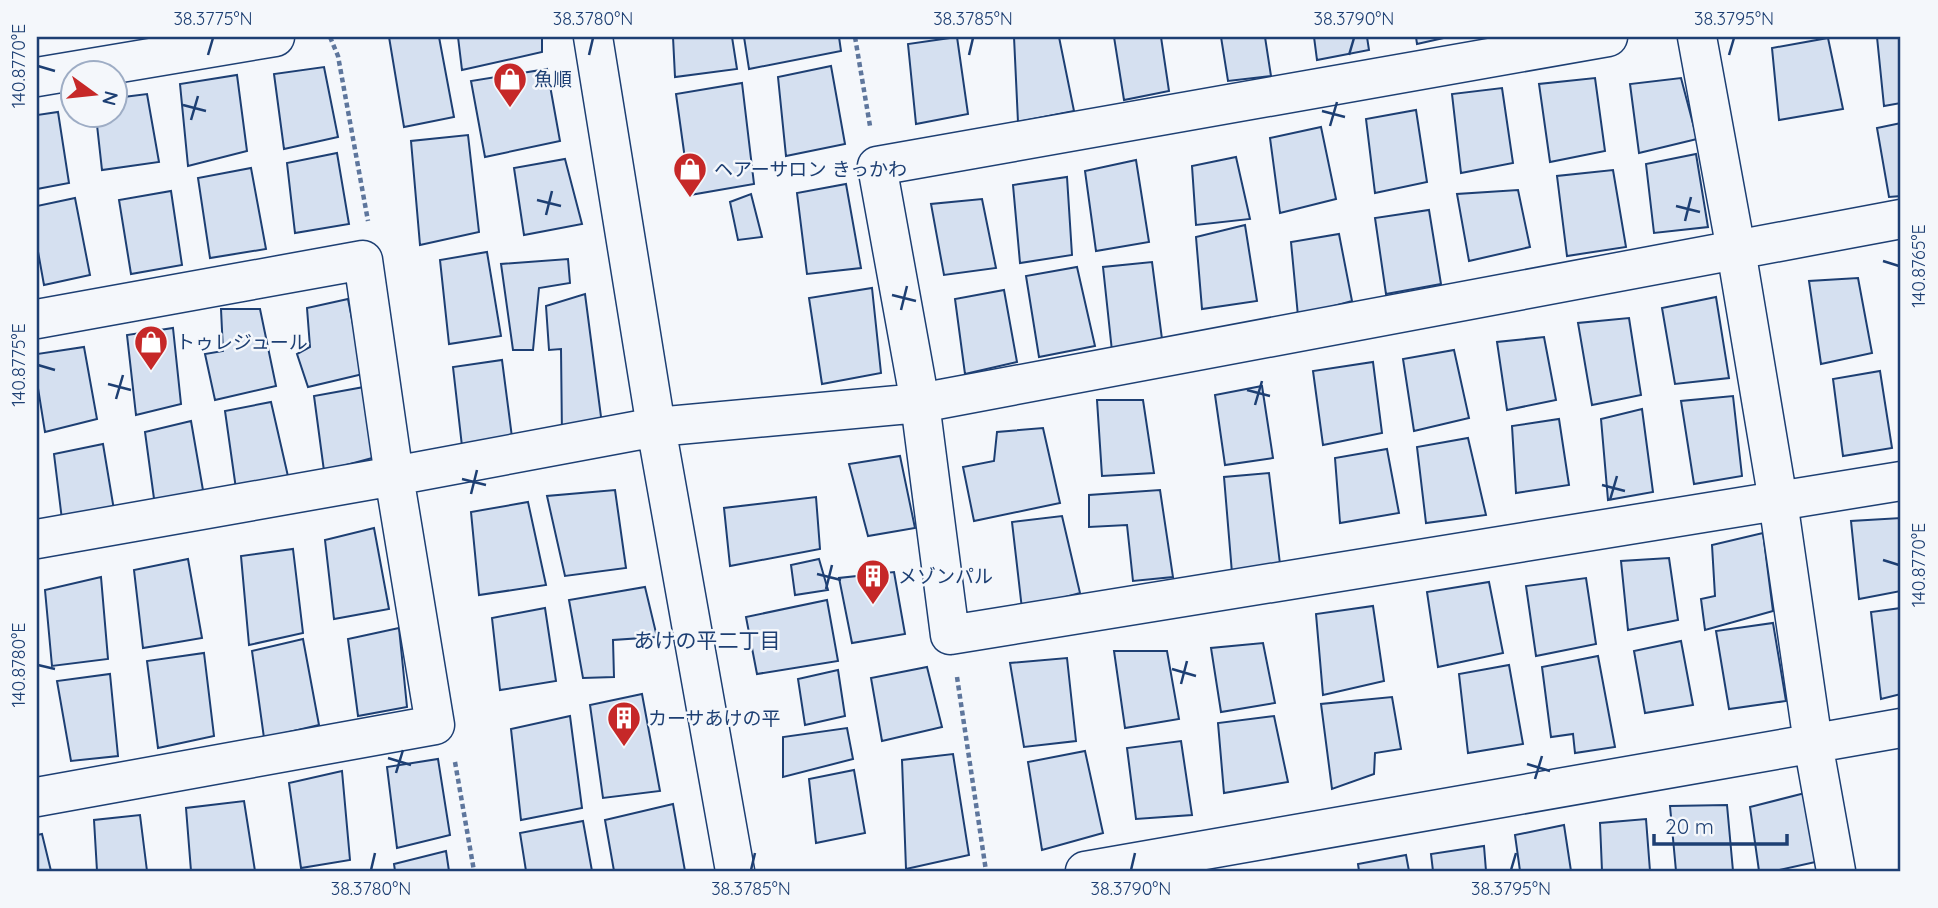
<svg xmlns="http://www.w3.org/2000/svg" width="1938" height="908" font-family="Quicksand,'Noto Sans JP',sans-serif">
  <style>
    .building { fill: #d5e0f0; stroke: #1d3f73; stroke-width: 2 }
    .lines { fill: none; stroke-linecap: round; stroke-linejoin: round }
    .minor-casing { stroke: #1d3f73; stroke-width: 41 }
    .path { stroke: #5e769c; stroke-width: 4.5; stroke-dasharray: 5 3.5; stroke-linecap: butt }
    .minor { stroke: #f4f7fb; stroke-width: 38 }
    .ticks { fill: none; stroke: #1d3f73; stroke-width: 2.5 }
    .labels { text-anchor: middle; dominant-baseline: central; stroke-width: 5; stroke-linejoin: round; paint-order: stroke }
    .poi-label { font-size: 19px; fill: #1d3f73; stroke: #f4f7fb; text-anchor: start }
    .neighbourhood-label { font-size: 21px; fill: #1d3f73; stroke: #f4f7fb }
    .neatline { fill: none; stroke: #1d3f73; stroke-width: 2.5 }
    .ticks-label { font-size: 18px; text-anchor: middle; fill: #1d3f73 }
  </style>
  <rect width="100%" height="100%" fill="#f4f7fb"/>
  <path class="building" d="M389,37H439L454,117L404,127Z
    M458,37H542V52L462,70Z
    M673,37H732L737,69L675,77Z
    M744,37H839L841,51L749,69Z
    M957,37L968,114L916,124L908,44Z
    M1014,37H1059L1074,111L1018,122Z
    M1114,37H1161L1169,91L1124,100Z
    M1221,37H1265L1271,76L1228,81Z
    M1314,37H1367L1369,50L1317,60Z
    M1416,37H1448L1417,44Z
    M1877,37H1901V103L1884,106Z
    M1828,38L1843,109L1779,120L1772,48Z
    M831,66L845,144L786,156L778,77Z
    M324,67L338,137L284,149L274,74Z
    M547,69L560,141L485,157L471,81Z
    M237,75L247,151L188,166L180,84Z
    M1595,78L1605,151L1550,162L1539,84Z
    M1681,78L1697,139L1639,153L1630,84Z
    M742,83L754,184L690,195L676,94Z
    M1502,88L1513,163L1461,173L1452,94Z
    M147,94L159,162L102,170L96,116H116V98Z
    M1416,110L1427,182L1375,193L1366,119Z
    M58,112L69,183L37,189V115Z
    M1901,123V196L1889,197L1877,128Z
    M1321,127L1336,199L1280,213L1270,138Z
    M468,135L479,232L420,245L411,141Z
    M337,153L349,224L295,233L287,163Z
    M1696,154L1708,227L1654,233L1646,164Z
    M1236,157L1250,219L1196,225L1192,166Z
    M565,159L582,224L524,235L514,168Z
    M1136,160L1149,242L1096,251L1085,171Z
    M251,168L266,249L210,258L198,178Z
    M1613,170L1626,247L1567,256L1557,176Z
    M1067,177L1072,255L1020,263L1013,185Z
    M846,184L861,268L807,274L797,193Z
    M1518,190L1530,247L1469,261L1457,194Z
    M171,191L182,265L131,274L119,200Z
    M751,194L762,237L738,240L730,202Z
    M75,198L90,275L44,285L37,246V206Z
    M982,199L996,268L944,275L931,204Z
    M1429,210L1441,284L1386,294L1375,218Z
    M1245,225L1257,301L1202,309L1196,237Z
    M1339,234L1352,301L1298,316L1291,242Z
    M487,252L501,336L449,344L440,260Z
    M568,259L570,283L539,288L533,350H513L501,264Z
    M1152,262L1162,339L1112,351L1103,267Z
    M1077,267L1095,346L1039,357L1026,276Z
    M1858,278L1872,353L1821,364L1809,281Z
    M872,288L881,373L822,384L809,298Z
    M1004,290L1017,362L965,374L955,299Z
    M585,294L603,432L562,436L561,349L549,350L546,306Z
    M1716,297L1729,378L1675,384L1662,308Z
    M348,299L363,374L308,387L297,354L310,347L307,308Z
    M221,309H260L276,386L215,400L205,354L223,351Z
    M1629,318L1641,395L1592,405L1578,323Z
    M173,328L181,404L136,415L127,335Z
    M1544,337L1556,400L1507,410L1497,342Z
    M84,347L97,419L45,432L37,382V354Z
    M1454,350L1469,418L1414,431L1403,359Z
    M502,360L513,445L463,455L453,367Z
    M1373,362L1382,433L1323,445L1313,371Z
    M1880,371L1892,448L1843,456L1833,379Z
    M1262,386L1273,458L1225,465L1215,395Z
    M364,387L376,457L324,471L314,396Z
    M1733,396L1742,476L1694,484L1681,401Z
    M1097,400H1143L1154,473L1102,476Z
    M271,402L290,485L237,496L225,411Z
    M1642,409L1653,492L1608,500L1601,419Z
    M1559,419L1569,485L1516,493L1512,426Z
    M191,421L204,496L155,506L145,432Z
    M1043,428L1060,503L974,521L963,467L994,461L997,432Z
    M1468,438L1486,515L1426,523L1417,447Z
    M103,444L115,516L63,528L54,454Z
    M1387,449L1399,513L1340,523L1335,458Z
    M900,456L915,528L868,536L849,464Z
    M1269,473L1280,564L1232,573L1224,477Z
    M615,490L626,568L565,576L547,496Z
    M1160,490L1173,577L1133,581L1127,525L1089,527V495Z
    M816,497L820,549L730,566L724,508Z
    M528,502L546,585L479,595L471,512Z
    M1062,516L1080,593L1022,609L1012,522Z
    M1901,518V591L1859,599L1851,521Z
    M374,528L389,609L334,619L325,540Z
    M1763,533L1773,611L1705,630L1701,599L1715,596L1712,545Z
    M293,549L303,633L249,645L241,556Z
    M1669,558L1678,620L1628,630L1621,561Z
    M188,559L202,638L143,648L134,570Z
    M819,559L828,590L795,595L791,565Z
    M894,572L905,634L852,643L839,578Z
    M101,577L108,659L52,666L45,590Z
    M1586,578L1596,644L1536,656L1526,586Z
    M1489,582L1503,653L1438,667L1427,592Z
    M645,587L657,637L613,640L614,677L583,678L569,600Z
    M827,600L838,661L757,674L746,617Z
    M1373,606L1384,681L1323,695L1316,614Z
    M545,608L556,681L500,690L492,618Z
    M1901,608V694L1881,699L1871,612Z
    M1773,623L1786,701L1729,709L1716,631Z
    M399,628L407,707L358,716L348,639Z
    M303,639L319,725L264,738L252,651Z
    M1681,641L1693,705L1645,713L1634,651Z
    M1263,643L1275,703L1221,712L1211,648Z
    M1114,651H1167L1179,719L1125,728Z
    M204,653L214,736L158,748L147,661Z
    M1598,656L1615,747L1575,753L1573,734L1551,737L1542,667Z
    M1067,658L1076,741L1024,747L1010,663Z
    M1509,665L1523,744L1468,753L1459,674Z
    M927,667L942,727L882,741L871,678Z
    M838,670L845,716L805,725L798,679Z
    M110,674L118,756L71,761L57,681Z
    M642,694L660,791L603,798L590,705Z
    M1392,697L1401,749L1375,753L1374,774L1332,789L1321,704Z
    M570,716L582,808L521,820L511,729Z
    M1274,716L1288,782L1224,793L1218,723Z
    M847,728L853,759L783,777V737Z
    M1181,741L1192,815L1136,819L1127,748Z
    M1085,751L1103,833L1042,850L1028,762Z
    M953,754L969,855L906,869L902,760Z
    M438,759L450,835L397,848L387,767Z
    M854,770L865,833L816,843L809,779Z
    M342,771L350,860L301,868L289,783Z
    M1805,793L1820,861L1775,871H1759L1750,807Z
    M244,801L255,871H191L186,808Z
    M673,804L685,871H614L605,820Z
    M1727,805L1733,871H1676L1670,806Z
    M140,815L147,871H97L94,820Z
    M1646,819L1650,871H1602L1600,823Z
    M583,821L592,871H526L520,833Z
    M1564,825L1571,871H1520L1515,835Z
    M42,834L51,871H37V835Z
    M1484,846L1486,871H1433L1431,854Z
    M446,851L449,871H395L394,864Z
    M1406,855L1409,871H1359L1358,864Z"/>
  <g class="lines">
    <g class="minor-casing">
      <path id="minor" d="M593,37L656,427L735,871
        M1608,37L877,166L920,403L950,635L1901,481
        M1697,37L1736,250L1778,501L1813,743L1836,871
        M37,77L275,37
        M37,319L363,260L394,476L435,725L37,797
        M37,539L394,476L656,427L920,403L1901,219
        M1085,871L1901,728"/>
    </g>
    <path class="path" d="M330,37L338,56L368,221
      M855,37L870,126
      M957,677L986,871
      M455,762L474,871"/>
    <use href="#minor" class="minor"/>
  </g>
  <path class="ticks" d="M208,55L213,38M589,55L593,38M969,55L973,38M1349,55L1354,38M1729,55L1734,38M38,66L55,71M183,105L206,111M1322,111L1345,117M191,120L198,96M1330,126L1337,102M537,200L561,206M1676,206L1700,212M546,215L552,191M1685,221L1691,197M1883,261L1899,266M892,295L916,301M901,310L907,286M38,365L55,370M108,384L131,390M1247,390L1270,396M116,399L123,375M1255,405L1262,381M462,479L486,485M1602,485L1625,491M471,494L477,470M1610,500L1617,476M1883,560L1899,565M817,574L841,580M826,589L832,565M38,665L55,669M1172,669L1196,676M1181,684L1187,661M388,758L411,765M1527,764L1550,771M396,773L403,750M1535,779L1542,756M371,870L375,853M751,870L755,853M1131,870L1135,853M1511,870L1516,853"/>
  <defs>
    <g id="shop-pin" transform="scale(1.75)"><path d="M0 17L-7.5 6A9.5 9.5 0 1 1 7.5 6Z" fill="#c62828" stroke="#f4f7fb"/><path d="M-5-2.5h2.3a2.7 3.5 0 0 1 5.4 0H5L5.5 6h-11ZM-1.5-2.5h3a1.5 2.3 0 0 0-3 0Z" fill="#fff"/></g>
    <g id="building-pin" transform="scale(1.75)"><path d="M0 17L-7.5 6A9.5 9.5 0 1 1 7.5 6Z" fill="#c62828" stroke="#f4f7fb"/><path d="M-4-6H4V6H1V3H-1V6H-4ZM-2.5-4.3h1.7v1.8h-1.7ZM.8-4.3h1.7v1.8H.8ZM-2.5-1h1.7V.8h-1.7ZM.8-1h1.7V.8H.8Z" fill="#fff"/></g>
  </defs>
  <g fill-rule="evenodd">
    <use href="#shop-pin" x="510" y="79"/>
    <use href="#shop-pin" x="690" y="169"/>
    <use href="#shop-pin" x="151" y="342"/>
    <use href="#building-pin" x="873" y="576"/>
    <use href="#building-pin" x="624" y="718"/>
  </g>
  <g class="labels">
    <g class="poi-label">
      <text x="534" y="79">魚順</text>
      <text x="714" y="169">ヘアーサロン きっかわ</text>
      <text x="176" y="342">トゥレジュール</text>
      <text x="898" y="576">メゾンパル</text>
      <text x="648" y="718">カーサあけの平</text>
    </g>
    <g class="neighbourhood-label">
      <text x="707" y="640">あけの平二丁目</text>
    </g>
  </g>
  <rect width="1938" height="908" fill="none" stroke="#f4f7fb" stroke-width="77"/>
  <g transform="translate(94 94) rotate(105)"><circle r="33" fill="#f4f7fb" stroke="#9eadc5" stroke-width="2"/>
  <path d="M0-5L12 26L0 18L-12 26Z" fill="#c62828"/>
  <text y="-10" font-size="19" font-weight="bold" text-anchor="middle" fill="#1d3f73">N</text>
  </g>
  <path d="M1654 834v10h133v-10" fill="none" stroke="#1d3f73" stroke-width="3.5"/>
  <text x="1665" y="834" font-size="21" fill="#1d3f73" stroke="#f4f7fb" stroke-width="5" paint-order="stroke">20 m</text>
  <rect x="38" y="38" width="1861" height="832" class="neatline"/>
  <g class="ticks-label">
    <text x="213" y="25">38.3775°N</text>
    <text x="593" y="25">38.3780°N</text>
    <text x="973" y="25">38.3785°N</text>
    <text x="1354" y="25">38.3790°N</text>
    <text x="1734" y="25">38.3795°N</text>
    <text transform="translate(19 66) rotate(-90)" y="6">140.8770°E</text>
    <text transform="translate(1919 266) rotate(-90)" y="6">140.8765°E</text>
    <text transform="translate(19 365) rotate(-90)" y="6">140.8775°E</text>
    <text transform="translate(1919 565) rotate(-90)" y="6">140.8770°E</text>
    <text transform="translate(19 665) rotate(-90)" y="6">140.8780°E</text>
    <text x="371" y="895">38.3780°N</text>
    <text x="751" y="895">38.3785°N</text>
    <text x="1131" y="895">38.3790°N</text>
    <text x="1511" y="895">38.3795°N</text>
  </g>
</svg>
